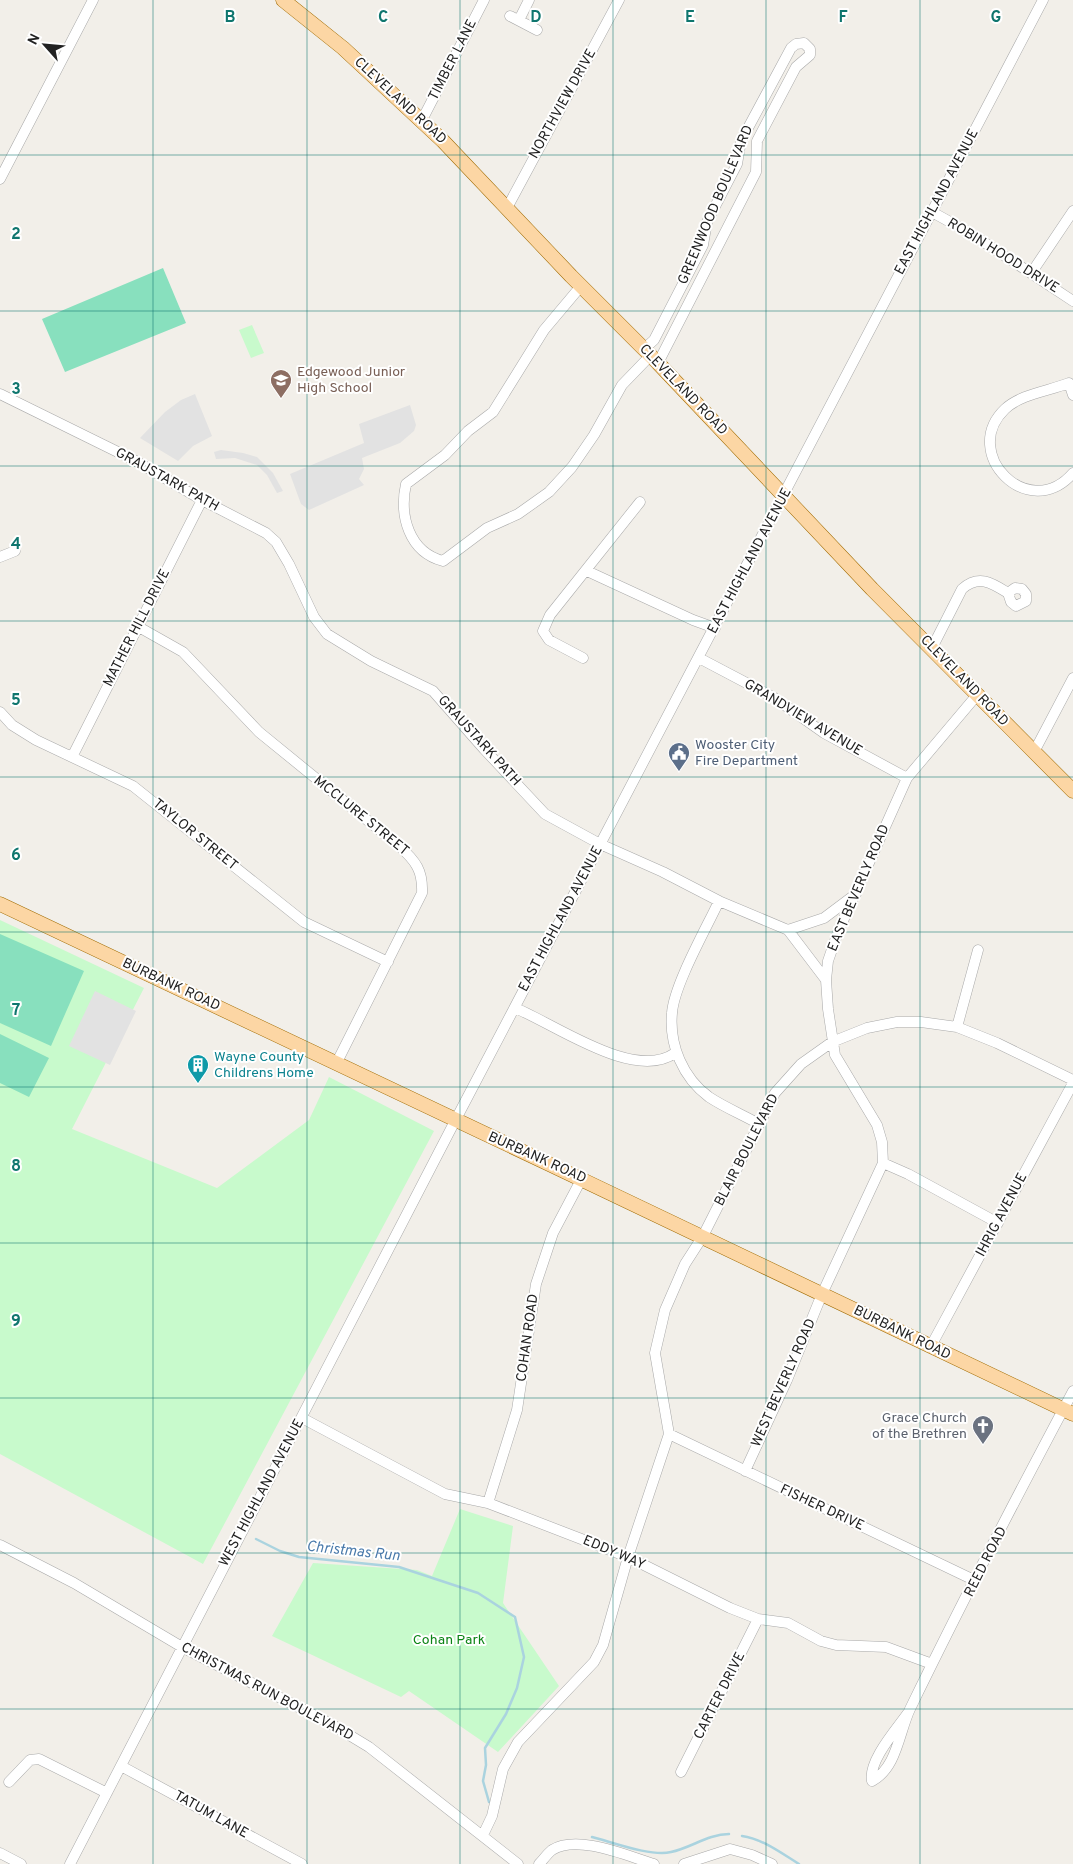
<svg xmlns="http://www.w3.org/2000/svg" width="1073" height="1864" font-family="Overpass,sans-serif">
  <style>
    .park { fill: #c8facc }
    .pitch { fill: #88e0be }
    .parking { fill: #e2e2e2 }
    .lines { fill: none; stroke-linecap: round; stroke-linejoin: round }
    .stream { stroke: #aad3df; stroke-width: 2.5 }
    .minor-casing { stroke: #a9a9a9; stroke-width: 11 }
    .major-casing { stroke: #a06b00; stroke-width: 15 }
    .minor { stroke: #fff; stroke-width: 10 }
    .major { stroke: #fcd6a4; stroke-width: 14 }
    .grid { fill: none; stroke: #0f766e; stroke-width: 1; stroke-opacity: 0.55 }
    .labels { text-anchor: middle; dominant-baseline: central; stroke-width: 4; stroke-linejoin: round; paint-order: stroke }
    .street-label { font-size: 14px; fill: #222; stroke: #fff }
    .education-label { font-size: 14px; fill: #785e54; stroke: #fff; text-anchor: start }
    .service-label { font-size: 14px; fill: #4e5e75; stroke: #fff; text-anchor: start }
    .culture-label { font-size: 14px; fill: #0d838f; stroke: #fff; text-anchor: start }
    .worship-label { font-size: 14px; fill: #5b616d; stroke: #fff; text-anchor: end }
    .park-label { font-size: 14px; fill: #0c8416; stroke: #fff }
    .water-label { font-size: 15px; font-style: italic; fill: #4a7aab; stroke: #fff }
    .grid-label { font-size: 16px; text-anchor: middle; font-weight: bold; fill: #0f766e; stroke: #fff; stroke-width: 4; stroke-linejoin: round; paint-order: stroke }
  </style>
  <rect width="100%" height="100%" fill="#f2efe9"/>
  <path class="park" d="M252,325L264,353L251,358L239,330Z
    M0,920L144,988L72,1129L217,1188L309,1120L329,1077L434,1131L203,1564L0,1454Z
    M460,1509L513,1526L503,1603L559,1686L498,1752L409,1691L401,1697L272,1636L313,1563L417,1570L432,1576Z"/>
  <path class="pitch" d="M163,268L186,323L65,372L42,319Z
    M0,934L84,971L51,1046L0,1023Z
    M0,1034L49,1058L29,1097L0,1083Z"/>
  <path class="parking" d="M195,394L212,436L193,446L178,461L140,438L165,412L181,400Z
    M410,405L416,425L414,431L400,443L362,458L364,469L359,479L364,485L309,510L301,504L290,474L364,443L359,424Z
    M221,450L243,453L257,457L273,473L283,491L277,493L267,475L257,465L235,458L216,459L214,452Z
    M95,991L136,1011L110,1065L69,1046Z"/>
  <g class="lines">
    <path class="stream" d="M256,1539L280,1551L299,1557L399,1567L478,1593L515,1617L524,1657L517,1688L506,1714L485,1748L486,1765L483,1781L489,1802
      M742,1836C763,1839 781,1853 799,1864
      M592,1837C612,1842 651,1857 671,1852C691,1848 708,1834 729,1834"/>
    <g class="minor-casing">
      <path id="minor" d="M510,16L537,30
        M519,20L529,0
        M422,120L484,0
        M0,179L93,0
        M507,208L619,0
        M932,212L970,233L1073,301
        M1032,272L1073,211
        M581,286L544,330L493,412L468,431L445,455L406,484C399,516 409,552 443,561L487,528L518,514L549,492L572,467L594,435L622,385L650,356
        M644,349L654,340L703,245L707,222L737,164L741,141L791,48L796,44L804,43L810,49V55L796,67L757,141L756,172L658,363
        M0,394L134,460L202,500L266,533L276,542L289,564L314,617L327,634L371,661L433,691L484,749L545,814L600,844L663,872L719,901L788,930L824,918L856,894
        M1073,395L1069,383C1049,391 1021,394 1005,409C959,453 1029,524 1073,473
        M0,557L15,551
        M587,571L693,620L715,628
        M137,626L183,652L259,732L399,846C416,861 423,871 422,893L336,1064
        M932,648L962,589C979,574 992,583 1008,593L1011,602L1016,606L1026,601V594L1022,589L1015,588L1008,593
        M583,658L549,640L543,631L550,615L640,502
        M699,658L773,697L824,733L907,778
        M0,712L12,725L36,740L133,786L304,922L388,962
        M1034,752L1073,678
        M72,757L202,500
        M719,901C706,929 674,985 672,1013C669,1045 683,1078 709,1097C724,1107 743,1115 759,1124
        M788,930L826,980
        M515,1008C555,1024 634,1082 675,1053
        M957,1027L978,950
        M883,1163L908,1174L998,1223
        M931,1346L1073,1083
        M302,1418L445,1494L488,1503L628,1557L730,1608L758,1619L788,1623L821,1641L836,1645L886,1647L932,1664
        M669,1434L976,1581
        M745,1471L787,1380L822,1294L883,1163L882,1142L877,1125L835,1055L828,1009L826,980L828,961L838,932L907,778L977,695
        M488,1503L517,1410L536,1284L553,1233L582,1178
        M0,1545L74,1583L182,1647L331,1724L369,1747L518,1864
        M908,1713C896,1730 868,1761 872,1781C897,1768 899,1732 910,1709C962,1602 1017,1496 1073,1391
        M121,1766L302,1864
        M681,1772L758,1619
        M9,1782L30,1760L39,1759L107,1793
        M483,1835L492,1816L503,1769L518,1742L594,1662L603,1645L628,1557L669,1434L655,1353L665,1310L685,1264L703,1236L775,1093L801,1064L832,1042L867,1028L897,1022H921L957,1027L997,1043L1073,1080
        M0,1853L21,1864
        M70,1864L455,1121L1043,0
        M539,1864C543,1860 547,1854 552,1850C578,1834 627,1856 654,1864
        M684,1864L730,1849L752,1855L772,1864"/>
    </g>
    <g class="major-casing">
      <path id="major" d="M283,0L343,48L443,141L571,276L658,363L872,589L1073,791
        M0,904C358,1074 716,1242 1073,1414"/>
    </g>
    <use href="#minor" class="minor"/>
    <use href="#major" class="major"/>
  </g>
  <path class="grid" d="M153,0V1864M307,0V1864M460,0V1864M613,0V1864M766,0V1864M920,0V1864M0,155H1073M0,311H1073M0,466H1073M0,621H1073M0,777H1073M0,932H1073M0,1087H1073M0,1243H1073M0,1398H1073M0,1553H1073M0,1709H1073"/>
  <defs>
    <g id="school-pin" transform="scale(1.125)"><path d="M0 17L-7.5 6A9.5 9.5 0 1 1 7.5 6Z" fill="#8d6e63" stroke="#fff"/><path d="M0-5L7-2L0 1L-7-2ZM-4 1L0 2.5L4 1V4Q0 6-4 4Z" fill="#fff"/></g>
    <g id="civic-pin" transform="scale(1.125)"><path d="M0 17L-7.5 6A9.5 9.5 0 1 1 7.5 6Z" fill="#5c6f8a" stroke="#fff"/><path d="M-.6-6.5H3V-4.5H.6V-3L4-1V1h2V6H-6V1h2V-1L-.6-3ZM-1.2 2.5V6h2.4V2.5Z" fill="#fff"/></g>
    <g id="building-pin" transform="scale(1.125)"><path d="M0 17L-7.5 6A9.5 9.5 0 1 1 7.5 6Z" fill="#0f9aa8" stroke="#fff"/><path d="M-4-6H4V6H1V3H-1V6H-4ZM-2.5-4.3h1.7v1.8h-1.7ZM.8-4.3h1.7v1.8H.8ZM-2.5-1h1.7V.8h-1.7ZM.8-1h1.7V.8H.8Z" fill="#fff"/></g>
    <g id="church-pin" transform="scale(1.125)"><path d="M0 17L-7.5 6A9.5 9.5 0 1 1 7.5 6Z" fill="#6b7280" stroke="#fff"/><path d="M-1.2-6h2.4v3.5h3.3v2.4h-3.3V6h-2.4V-.1h-3.3v-2.4h3.3Z" fill="#fff"/></g>
  </defs>
  <g fill-rule="evenodd">
    <use href="#school-pin" x="281" y="380"/>
    <use href="#civic-pin" x="679" y="753"/>
    <use href="#building-pin" x="198" y="1065"/>
    <use href="#church-pin" x="983" y="1426"/>
  </g>
  <g class="labels">
    <g class="street-label">
      <text transform="translate(453 60) rotate(-63)">TIMBER LANE</text>
      <text transform="translate(400 101) rotate(43)">CLEVELAND ROAD</text>
      <text transform="translate(563 104) rotate(-61)">NORTHVIEW DRIVE</text>
      <text transform="translate(937 202) rotate(-62)">EAST HIGHLAND AVENUE</text>
      <text transform="translate(716 205) rotate(-67)">GREENWOOD BOULEVARD</text>
      <text transform="translate(1003 256) rotate(32)">ROBIN HOOD DRIVE</text>
      <text transform="translate(683 390) rotate(46)">CLEVELAND ROAD</text>
      <text transform="translate(167 480) rotate(29)">GRAUSTARK PATH</text>
      <text transform="translate(750 561) rotate(-62)">EAST HIGHLAND AVENUE</text>
      <text transform="translate(137 628) rotate(-63)">MATHER HILL DRIVE</text>
      <text transform="translate(964 681) rotate(46)">CLEVELAND ROAD</text>
      <text transform="translate(803 718) rotate(31)">GRANDVIEW AVENUE</text>
      <text transform="translate(479 741) rotate(48)">GRAUSTARK PATH</text>
      <text transform="translate(361 816) rotate(39)">MCCLURE STREET</text>
      <text transform="translate(195 835) rotate(39)">TAYLOR STREET</text>
      <text transform="translate(859 888) rotate(-67)">EAST BEVERLY ROAD</text>
      <text transform="translate(561 919) rotate(-62)">EAST HIGHLAND AVENUE</text>
      <text transform="translate(171 985) rotate(25)">BURBANK ROAD</text>
      <text transform="translate(747 1150) rotate(-63)">BLAIR BOULEVARD</text>
      <text transform="translate(537 1158) rotate(24)">BURBANK ROAD</text>
      <text transform="translate(1002 1215) rotate(-62)">IHRIG AVENUE</text>
      <text transform="translate(902 1333) rotate(26)">BURBANK ROAD</text>
      <text transform="translate(528 1338) rotate(-82)">COHAN ROAD</text>
      <text transform="translate(784 1383) rotate(-66)">WEST BEVERLY ROAD</text>
      <text transform="translate(262 1493) rotate(-62)">WEST HIGHLAND AVENUE</text>
      <text transform="translate(822 1508) rotate(25)">FISHER DRIVE</text>
      <text transform="translate(614 1553) rotate(23)">EDDY WAY</text>
      <text transform="translate(986 1562) rotate(-63)">REED ROAD</text>
      <text transform="translate(267 1692) rotate(28)">CHRISTMAS RUN BOULEVARD</text>
      <text transform="translate(720 1696) rotate(-63)">CARTER DRIVE</text>
      <text transform="translate(211 1815) rotate(29)">TATUM LANE</text>
    </g>
    <g class="education-label">
      <text x="297" y="372">Edgewood Junior<tspan x="297" dy="16">High School</tspan></text>
    </g>
    <g class="service-label">
      <text x="695" y="745">Wooster City<tspan x="695" dy="16">Fire Department</tspan></text>
    </g>
    <g class="culture-label">
      <text x="214" y="1057">Wayne County<tspan x="214" dy="16">Childrens Home</tspan></text>
    </g>
    <g class="worship-label">
      <text x="967" y="1418">Grace Church<tspan x="967" dy="16">of the Brethren</tspan></text>
    </g>
    <g class="park-label">
      <text x="449" y="1640">Cohan Park</text>
    </g>
    <g class="water-label">
      <text transform="translate(353 1552) rotate(6)">Christmas Run</text>
    </g>
  </g>
  <g class="grid-label">
    <text x="230" y="22">B</text>
    <text x="383" y="22">C</text>
    <text x="536" y="22">D</text>
    <text x="690" y="22">E</text>
    <text x="843" y="22">F</text>
    <text x="996" y="22">G</text>
    <text x="16" y="239">2</text>
    <text x="16" y="394">3</text>
    <text x="16" y="549">4</text>
    <text x="16" y="705">5</text>
    <text x="16" y="860">6</text>
    <text x="16" y="1015">7</text>
    <text x="16" y="1171">8</text>
    <text x="16" y="1326">9</text>
  </g>
  <g transform="translate(45 45) rotate(297)" stroke="#ffffff" stroke-width="4" paint-order="stroke">
  <path d="M0-4L9 19L0 12L-9 19Z" fill="#222222"/>
  <text y="-8" font-size="14" font-weight="bold" text-anchor="middle" fill="#222222">N</text>
  </g>
</svg>
